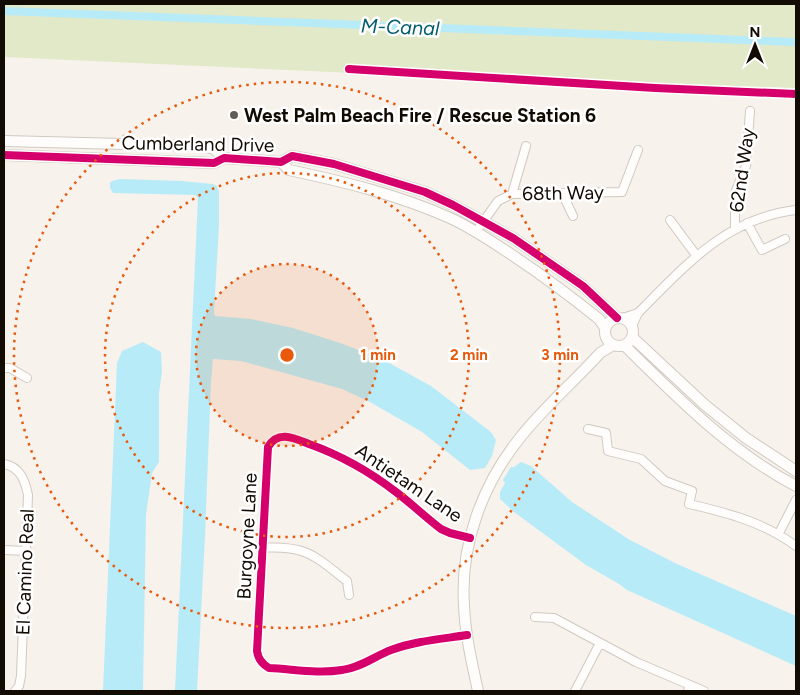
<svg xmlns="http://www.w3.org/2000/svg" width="800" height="695" font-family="Figtree,sans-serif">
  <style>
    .green { fill: #e2e9c9 }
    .water { fill: #b8ebf8 }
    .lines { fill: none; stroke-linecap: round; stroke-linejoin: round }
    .canal { stroke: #b8ebf8; stroke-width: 8 }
    .minor-casing { stroke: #d0c9c1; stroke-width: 10 }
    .tertiary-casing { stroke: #d0c9c1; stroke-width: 12 }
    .minor { stroke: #fefdfc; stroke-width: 8 }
    .tertiary { stroke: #fefdfc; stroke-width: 10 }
    .cycleway-casing { stroke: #fff; stroke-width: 11 }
    .cycleway { stroke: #d6006c; stroke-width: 8 }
    .ring { fill: none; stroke: #e8590c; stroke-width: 2.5; stroke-dasharray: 2.5 5 }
    .poi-dot { fill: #625c55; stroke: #fff; stroke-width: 2 }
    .labels { text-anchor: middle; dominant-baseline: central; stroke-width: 5; stroke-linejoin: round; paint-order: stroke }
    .poi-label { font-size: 19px; font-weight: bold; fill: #120b03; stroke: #fff; text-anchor: start }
    .street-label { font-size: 19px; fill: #120b03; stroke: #fff }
    .water-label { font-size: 20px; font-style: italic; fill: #035d6f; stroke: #fff }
    .centre { fill: #e8590c; stroke: #fff; stroke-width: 2.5 }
    .ring-label { font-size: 15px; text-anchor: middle; font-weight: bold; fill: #e8590c; stroke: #fff; stroke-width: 5; stroke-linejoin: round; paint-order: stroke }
  </style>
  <rect width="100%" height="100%" fill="#f8f2ec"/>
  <path class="green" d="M4,4H796V88L353,73L4,57Z"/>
  <path class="water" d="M120,179L182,181L213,184L217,186L219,192V226L214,312L215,316L251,319L293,328L340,343L382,359L431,386L491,432L496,440L492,456L485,468L470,470L422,432L370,402L342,389L241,361L213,359L211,382L205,536L197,691H175L198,198L195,195L113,193L110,188V183L112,181Z
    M143,342L161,352L162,372L159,393V462L152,473L146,515L143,691H103L117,363L122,351Z
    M521,462L531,466L572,502L630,540L675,563L796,616V666L627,590L619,584L586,565L514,512L500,499V492L505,483L503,480L511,467H514Z"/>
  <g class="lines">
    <path class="canal" d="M4,11L796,42"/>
    <g class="minor-casing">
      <path id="minor" d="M562,193L573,216
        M512,194L526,146
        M670,220L696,255
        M747,223L762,250L785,239
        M480,226L498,201L512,194L622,192L638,150
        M735,229V193L746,166L750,111
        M623,318L638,313
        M632,326L638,313C685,266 726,218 796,210
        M4,368H10L27,378
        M588,429L606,433L608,451L641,459L665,481L692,491L689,504C728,513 763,522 796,546
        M4,464C20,467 25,480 28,495L21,676L19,686L15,691
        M779,533L796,500
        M262,547C274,548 286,547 298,550C316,554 332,570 347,581L349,595
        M4,550L27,551
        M535,617L554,618L636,662L690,685
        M467,635C442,639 415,641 391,650C375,656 360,668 342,670C318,674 293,669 269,668C262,664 258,659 257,651L268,447C278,430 294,438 309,444C340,455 370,472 396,492C412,504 425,517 441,529L450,533L470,538
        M575,691L600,643
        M688,691L690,685L704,691"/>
    </g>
    <g class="tertiary-casing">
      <path id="tertiary" d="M4,141L203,146L214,149L224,158
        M4,155L214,163L224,158L281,162L292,156L334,164L425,192L453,205L513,238L583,286L617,318
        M281,162L289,170C345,182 399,195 450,218C470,227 488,239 506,251C538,272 569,295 599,319L605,328
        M605 332a14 14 0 1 1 28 0a14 14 0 1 1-28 0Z
        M633,338L705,405L746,438L796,471
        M625,346C678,398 729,451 796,486
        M478,691C472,663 465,634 464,605C460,546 482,485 519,439C543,408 574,382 600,353L613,345"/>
    </g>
    <use href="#minor" class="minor"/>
    <use href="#tertiary" class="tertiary"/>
    <g class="cycleway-casing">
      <path id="cycleway" d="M349,69L655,88L796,94
        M4,155L214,163L224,158L281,162L292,156L334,164L425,192L453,205L513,238L583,286L617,318
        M467,635C442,639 415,641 391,650C375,656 360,668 342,670C318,674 293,669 269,668C262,664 258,659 257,651L268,447C278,430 294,438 309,444C340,455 370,472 396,492C412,504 425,517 441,529L450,533L470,538"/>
    </g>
    <use href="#cycleway" class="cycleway"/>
  </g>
  <circle cx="287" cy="355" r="91" fill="#e8590c" fill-opacity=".12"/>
  <g class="ring">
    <circle cx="287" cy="355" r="91"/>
    <circle cx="287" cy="355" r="182"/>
    <circle cx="287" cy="355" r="273"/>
  </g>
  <circle class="poi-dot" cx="234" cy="115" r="5"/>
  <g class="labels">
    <g class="poi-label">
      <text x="244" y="115">West Palm Beach Fire / Rescue Station 6</text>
    </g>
    <g class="street-label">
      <text transform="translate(198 144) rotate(1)">Cumberland Drive</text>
      <text transform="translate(742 170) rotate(-82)">62nd Way</text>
      <text transform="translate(563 193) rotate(-1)">68th Way</text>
      <text transform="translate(409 483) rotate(34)">Antietam Lane</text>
      <text transform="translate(247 536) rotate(-87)">Burgoyne Lane</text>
      <text transform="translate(25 572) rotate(-88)">El Camino Real</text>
    </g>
    <g class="water-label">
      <text transform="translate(400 27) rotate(2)">M-Canal</text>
    </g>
  </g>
  <circle cx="287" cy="355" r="8" class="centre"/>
  <g class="ring-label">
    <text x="378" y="360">1 min</text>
    <text x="469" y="360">2 min</text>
    <text x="560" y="360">3 min</text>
  </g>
  <rect width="800" height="695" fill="none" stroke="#120b03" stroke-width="10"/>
  <g transform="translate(755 45)" stroke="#ffffff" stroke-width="4" paint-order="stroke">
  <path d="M0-4L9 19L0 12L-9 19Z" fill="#120b03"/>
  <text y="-8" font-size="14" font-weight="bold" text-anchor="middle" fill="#120b03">N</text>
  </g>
</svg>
